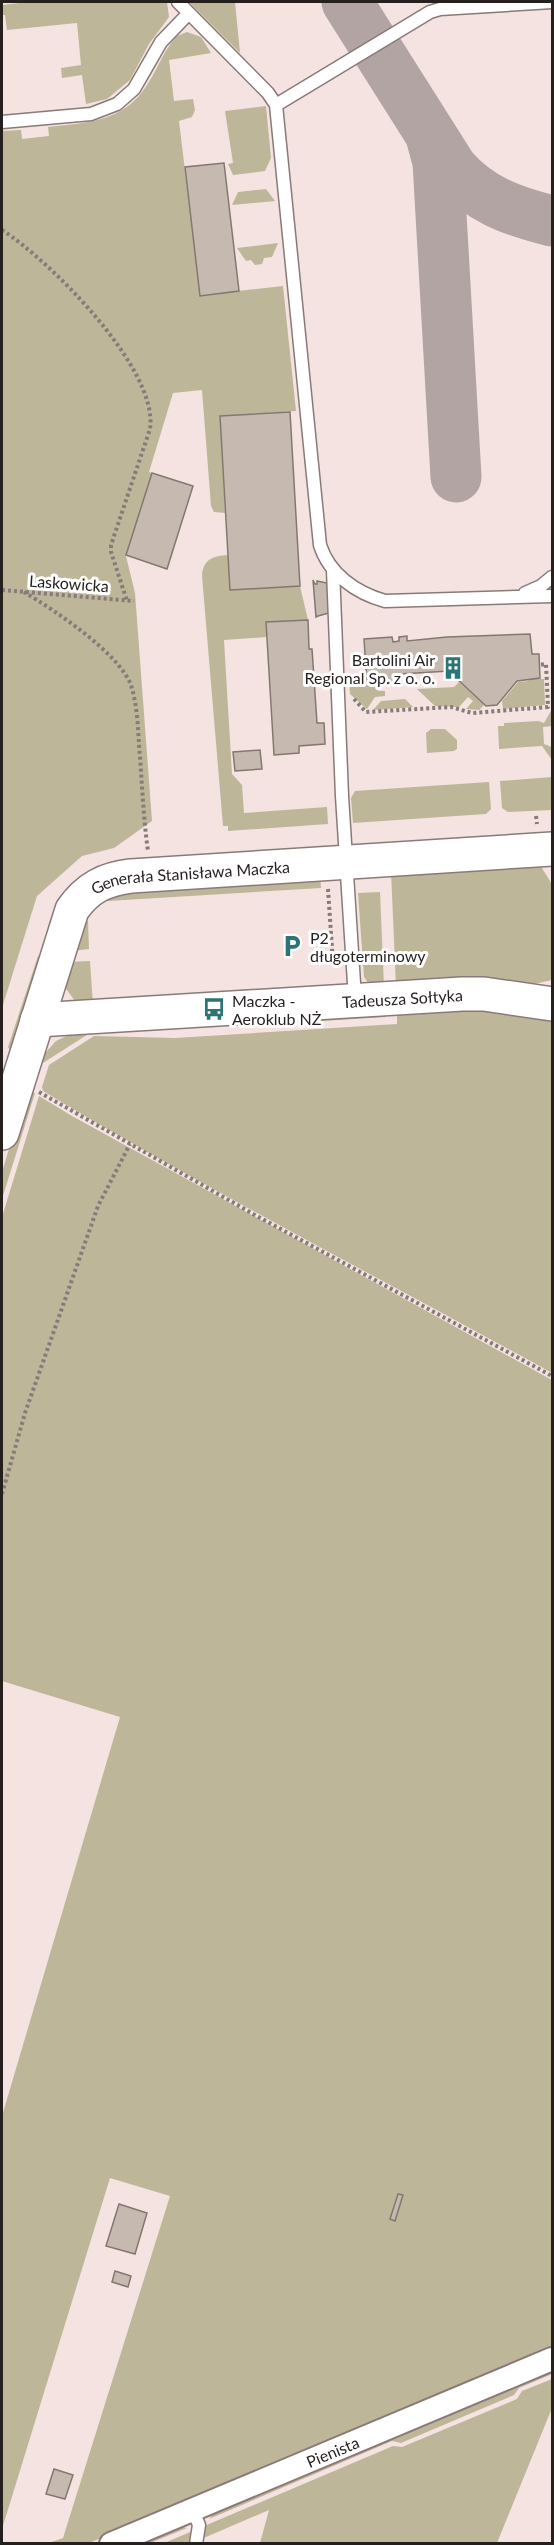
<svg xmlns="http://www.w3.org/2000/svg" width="554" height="2545" font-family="Lato,sans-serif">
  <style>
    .green { fill: #beb699 }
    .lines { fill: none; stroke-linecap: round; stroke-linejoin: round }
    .taxiway { stroke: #b2a4a3; stroke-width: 51 }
    .building { fill: #c6bab0; stroke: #83786f; stroke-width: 1.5 }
    .lane-casing { stroke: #897a78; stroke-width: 15 }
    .street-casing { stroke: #897a78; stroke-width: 26 }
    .secondary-casing { stroke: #897a78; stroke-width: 36 }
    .path { stroke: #867b79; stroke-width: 4; stroke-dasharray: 3 3; stroke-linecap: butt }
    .lane { stroke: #fff; stroke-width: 12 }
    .street { stroke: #fff; stroke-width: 22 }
    .secondary { stroke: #fff; stroke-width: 33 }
    .labels { text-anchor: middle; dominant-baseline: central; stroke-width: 6; stroke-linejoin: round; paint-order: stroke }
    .street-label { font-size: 16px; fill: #251f1e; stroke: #fff }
    .poi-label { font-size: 16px; fill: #251f1e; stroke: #fff; text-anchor: start }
  </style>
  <rect width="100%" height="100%" fill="#f4e3e1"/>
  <path class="green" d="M28,2H167L169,17L149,44L130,80L107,99L86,104L82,75L62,78L61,68L81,65L77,23L7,30L5,15H2V5Z
    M189,2H235L240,53Z
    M187,32L201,37L211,53L169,60L174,101L193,99L195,110L192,117L179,121L200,295L283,286L296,411L220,416L225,513L214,512L211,506L202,390L173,393L149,472L152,473L126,556L135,593L152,821L114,848L82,856L37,896L2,1008V131L21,130L22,139L49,136L48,127C85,123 122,122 145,88C155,74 161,57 171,43L177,36Z
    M266,106L271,158L265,171L233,175L228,164L233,163L225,111Z
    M266,189L275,201L232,205L238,192Z
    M278,243L272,257L264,258L262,264L255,265L251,260L246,261L237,248Z
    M228,555L230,590L300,586L308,620L267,622V637L224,640L232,774L242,785L244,813L327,807L328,824L228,831V826H223L202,576C203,559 213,556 228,555Z
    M365,678L366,685H377L378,691H385V696L375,697L367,709L350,694L349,679Z
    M529,679H544L545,705L503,709L502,701L518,682L528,681Z
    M459,682L484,705L479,710L466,709L473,701L468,697L459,707L435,706L417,689L454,687Z
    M405,699L413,707L373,710L381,701Z
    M552,709V726L543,727L544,744L552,747V760L542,746L499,749L498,726H504V723L538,721L544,723Z
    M431,729H445L457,740V749L454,751L427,753L426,733Z
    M552,777V810L508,812L502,808L500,781Z
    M489,782L491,809L486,814L353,823L351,798L355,791Z
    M538,862L552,884V980L534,984L396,987L391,871Z
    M320,875L321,888L108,901V892Z
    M380,892L384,987L369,984L364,977L358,893Z
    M88,921L89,949L71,951L80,922Z
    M38,956L44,957L11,1052L8,1047Z
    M90,961L93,1005L75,1001L64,986L67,962Z
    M460,1004L552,1017V1373C382,1279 209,1191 43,1091L42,1087L49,1065L94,1036L175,1038L397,1024V1008Z
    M385,1010L386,1017L305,1022L336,1014Z
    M77,1031H93L43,1063L38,1061L56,1041Z
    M27,1090L35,1093L2,1199V1172Z
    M39,1096L72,1116L552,1380V2349L89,2543H49L63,2538L170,2196L110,2178L2,2529V2116L120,1717L2,1681V1217Z
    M552,2369V2374L519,2388L514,2395L401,2443L392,2441L209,2519L216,2511Z
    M552,2379V2408L497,2543H260L269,2510L192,2543L162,2544L393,2446L402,2447L517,2399L522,2391Z
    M179,2526L187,2528L150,2543L138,2544Z"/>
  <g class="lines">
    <path class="taxiway" d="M347,2L452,168C480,200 512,211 552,221
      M431,136L438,162L456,477"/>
  </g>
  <path class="building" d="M224,163L239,291L200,296L185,167Z
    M290,412L300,586L230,590L220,416Z
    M152,473L193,486L167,569L126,555Z
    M313,580L315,584H317V581L327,583L329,613L318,616L316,617Z
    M308,620L309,649H312L317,723H324L325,744L299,746V753L274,755L266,622Z
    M530,634L532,654H539L540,678L517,681L497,705L486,706L456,678H450L449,671L401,674V682L367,684L364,639L392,637L393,642L399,641V637L407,636V641L447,637Z
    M260,750L262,769L235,771L233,752Z
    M398,2194L403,2195L395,2221L390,2219Z
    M119,2204L147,2213L135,2254L106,2246Z
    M115,2271L131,2276L128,2287L112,2282Z
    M54,2469L73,2475L65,2499L46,2494Z"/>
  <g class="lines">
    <g class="lane-casing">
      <path id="lane" d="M178,2L268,93L276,105L320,545C329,574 356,593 385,601L552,596
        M276,105L430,12L440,9L552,2
        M2,122L91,114L117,104L134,89L161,42L189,13
        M333,570L342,796L355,999
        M525,593L541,586L552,577
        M193,2511L199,2525L196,2544"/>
    </g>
    <g class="street-casing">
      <g id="street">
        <path id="s1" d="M111,2544L552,2359"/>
      </g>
    </g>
    <g class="secondary-casing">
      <g id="secondary">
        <path id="s2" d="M37,1020L462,994H484L552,1004"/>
        <path id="s3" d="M2,1133L72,910C87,888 105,879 131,876L552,849"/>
      </g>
    </g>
    <path class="path" d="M2,230C49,260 159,369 150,429L111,545V552L127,601
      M2,590L134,601
      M24,592C54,610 118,652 131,685C137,704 138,726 139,745C142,780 143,816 148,851
      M354,699L366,712L451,707L472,713L548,707L546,664L540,665
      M536,816L537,824
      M328,889L333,963
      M39,1092L255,1215L552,1376
      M2,1494L25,1413L98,1206L130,1144"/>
    <use href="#lane" class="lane"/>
    <use href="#street" class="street"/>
    <use href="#secondary" class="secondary"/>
  </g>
  <defs>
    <g id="building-bare" transform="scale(1.8)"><path d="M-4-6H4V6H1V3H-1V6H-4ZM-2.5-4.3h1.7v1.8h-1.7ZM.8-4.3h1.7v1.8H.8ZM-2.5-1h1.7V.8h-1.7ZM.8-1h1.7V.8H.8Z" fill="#2b7576" stroke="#fff" stroke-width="2.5" paint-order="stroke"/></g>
    <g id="parking-bare" transform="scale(1.8)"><path d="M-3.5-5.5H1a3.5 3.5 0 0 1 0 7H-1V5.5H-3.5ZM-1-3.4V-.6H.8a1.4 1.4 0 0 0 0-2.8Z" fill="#2b7576" stroke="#fff" stroke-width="2.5" paint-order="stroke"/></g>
    <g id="bus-bare" transform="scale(1.8)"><path d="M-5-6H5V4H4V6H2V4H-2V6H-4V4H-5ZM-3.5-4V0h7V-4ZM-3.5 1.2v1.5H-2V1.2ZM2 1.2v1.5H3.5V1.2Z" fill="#2b7576" stroke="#fff" stroke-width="2.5" paint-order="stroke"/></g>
  </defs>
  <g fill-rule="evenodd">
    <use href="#building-bare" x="453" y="668"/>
    <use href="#parking-bare" x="292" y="946"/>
    <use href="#bus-bare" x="214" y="1009"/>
  </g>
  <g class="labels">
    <g class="street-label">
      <text transform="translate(69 583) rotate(4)">Laskowicka</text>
      <text stroke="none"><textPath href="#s3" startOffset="363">Generała Stanisława Maczka</textPath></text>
      <text stroke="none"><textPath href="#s2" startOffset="366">Tadeusza Sołtyka</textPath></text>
      <text stroke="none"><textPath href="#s1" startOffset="240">Pienista</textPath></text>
    </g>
    <g class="poi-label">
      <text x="435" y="659" text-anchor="end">Bartolini Air<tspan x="435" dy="18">Regional Sp. z o. o.</tspan></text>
      <text x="310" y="937">P2<tspan x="310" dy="18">długoterminowy</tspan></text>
      <text x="232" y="1000">Maczka -<tspan x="232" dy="18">Aeroklub NŻ</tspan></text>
    </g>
  </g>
  <rect width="554" height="2545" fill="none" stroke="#251f1e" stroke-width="6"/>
</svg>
